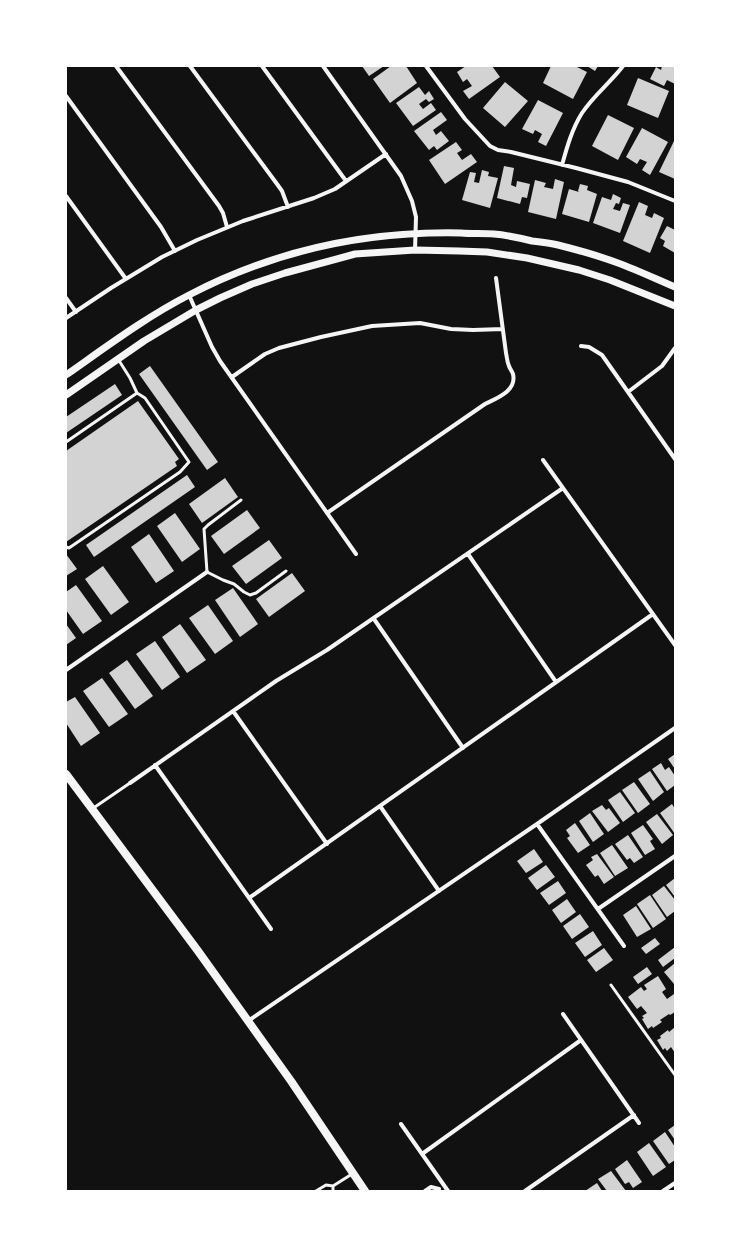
<svg xmlns="http://www.w3.org/2000/svg" width="741" height="1257" font-family="'Crimson Pro',serif">
  <style>
    .building { fill: #d3d3d3 }
    .lines { fill: none; stroke-linecap: round; stroke-linejoin: round }
    .service { stroke: #f5f5f5; stroke-width: 3 }
    .minor { stroke: #f5f5f5; stroke-width: 4 }
    .tertiary { stroke: #f5f5f5; stroke-width: 7 }
    .secondary { stroke: #f5f5f5; stroke-width: 8 }
  </style>
  <rect width="100%" height="100%" fill="#111"/>
  <path class="building" d="M362,66H384L369,76Z
    M391,66H406L417,83L390,103L373,79Z
    M466,66H492L500,77L469,99L463,91L472,86L467,79L463,82L457,72Z
    M551,66H575L587,72L573,99L543,83Z
    M587,66H598L595,71Z
    M662,66H675V84L667,80L664,86L650,79L656,67L661,70Z
    M638,78L669,91L658,118L627,105Z
    M505,82L528,101L505,127L483,108Z
    M419,87L425,95L429,91L434,99L429,102L426,99L419,104L423,109L431,103L436,110L413,126L396,103Z
    M538,100L563,113L546,146L538,142L542,134L535,130L533,134L522,129Z
    M441,112L447,120L433,130L436,135L441,131L449,141L437,150L434,146L429,150L414,131Z
    M608,115L634,128L618,160L592,146Z
    M642,128L668,142L650,175L642,170L647,162L640,159L637,164L626,157Z
    M674,141L675,142V179L659,172Z
    M456,142L462,150L457,153L462,160L471,154L477,162L445,184L429,160Z
    M504,166L514,168L511,185L516,187L517,181L530,184L527,198L522,197L520,204L497,198Z
    M482,170L489,172L488,176L498,178L490,208L462,200L470,172L476,173L474,182L479,183Z
    M555,179L564,182L556,219L528,212L535,180L546,183L544,187L553,189Z
    M580,184L588,186L587,190L597,194L589,222L562,214L569,189L579,192L578,191Z
    M613,194L621,198L619,204L616,203L613,209L620,211L623,203L630,205L620,233L593,223L602,197L611,200Z
    M639,202L648,206L645,215L652,218L654,213L664,218L650,253L623,241Z
    M667,226L675,230V253L663,246L665,241L660,238Z
    M150,366L218,462L207,470L139,374Z
    M115,384L122,395L66,433V417Z
    M138,401L179,459L175,462L177,466L66,542V451Z
    M187,475L195,487L94,557L86,545Z
    M225,478L238,497L202,523L189,504Z
    M247,510L260,528L224,554L211,536Z
    M175,513L200,549L182,562L157,526Z
    M149,534L174,571L156,583L131,547Z
    M269,540L282,558L246,584L232,566Z
    M66,554L77,569L66,576Z
    M103,566L129,602L111,615L85,579Z
    M292,573L305,591L269,617L256,599Z
    M76,585L102,621L83,634L66,610V592Z
    M233,588L258,624L240,637L215,600Z
    M208,605L233,641L215,654L189,618Z
    M66,624L76,638L66,645Z
    M180,624L206,660L187,673L162,637Z
    M155,641L180,677L162,690L136,654Z
    M127,660L153,696L135,709L109,673Z
    M102,678L128,714L109,727L83,691Z
    M75,697L100,733L81,746L66,723V702Z
    M675,754V769L668,759Z
    M661,763L665,770L669,767L675,776V785L667,791L652,769Z
    M650,771L664,792L653,801L638,779Z
    M634,782L650,804L638,813L622,790Z
    M620,792L635,813L623,822L608,800Z
    M672,804L675,809V834L660,813Z
    M602,805L606,810L609,808L620,823L608,832L592,811Z
    M590,813L604,834L593,842L579,821Z
    M657,814L673,835L662,844L646,822Z
    M575,823L590,845L578,853L567,838L570,836L566,830Z
    M643,825L653,839L650,841L655,849L645,855L631,833Z
    M628,835L643,857L634,863L630,858L627,860L615,844Z
    M612,845L628,868L615,876L600,853Z
    M534,849L543,862L526,873L517,861Z
    M597,854L614,877L604,884L598,875L595,877L586,865L593,860L591,857Z
    M546,865L555,877L537,890L528,878Z
    M675,878V897L666,885Z
    M558,881L566,893L549,905L540,893Z
    M664,886L675,900V911L667,917L652,895Z
    M650,895L666,919L653,928L637,904Z
    M567,899L576,912L561,923L552,910Z
    M636,906L651,929L637,937L623,915Z
    M580,914L589,927L572,939L563,926Z
    M593,931L602,945L585,957L575,943Z
    M655,938L660,944L646,954L641,948Z
    M675,947V958L663,967L658,960Z
    M604,948L613,960L596,972L587,960Z
    M675,963V983L674,984L664,972Z
    M647,967L652,974L638,984L633,977Z
    M658,976L666,989L662,992L667,999L674,994L675,996V1012L670,1015L669,1014L660,1020L662,1022L653,1028L652,1026L648,1029L642,1019L644,1018L642,1016L647,1013L641,1006L637,1009L628,997L641,987L644,991L647,989L644,985Z
    M675,1027V1053L671,1047L667,1051L665,1048L663,1050L657,1040L661,1038L660,1036L668,1030L669,1032Z
    M675,1125V1140L668,1130Z
    M665,1132L675,1147V1160L669,1164L653,1141Z
    M649,1143L666,1167L653,1176L637,1152Z
    M627,1160L642,1182L633,1188L629,1182L625,1184L615,1169Z
    M611,1171L626,1191H607L598,1179Z
    M597,1183L602,1191H585Z"/>
  <g class="lines">
    <path class="service" d="M118,359L130,378L137,393
      M66,442L137,393L145,398L189,462L180,472L69,548L66,547
      M241,500L208,525L204,529L207,572L223,580L234,584L244,592L250,595L256,593L286,571
      M92,809L130,783
      M611,985L675,1075
      M333,1186L352,1174
      M316,1191L326,1185L333,1186V1191"/>
    <path class="minor" d="M116,66L219,206L223,213L227,227
      M190,66L277,184L282,191L288,207
      M262,66L346,181
      M323,66L401,176L412,201L416,217L415,250
      M426,66L465,119L490,146L498,150L511,152L576,168L628,182L675,201
      M66,96L161,227L175,251
      M562,165C567,147 572,129 582,113C594,95 611,82 623,66
      M66,196L126,279
      M189,295L212,347L220,361L356,554
      M66,298L76,312
      M66,318L111,288L162,257L197,240L243,221L314,198L335,189L386,154
      M581,346L589,347L602,355L675,459
      M232,377L265,354L279,348L321,337L372,326L420,323L451,329L473,330L503,329
      M628,392L662,366L675,348
      M543,460L675,645
      M327,513L485,404C497,398 517,391 513,374C512,371 510,369 509,366C507,362 507,357 506,353L496,278
      M468,554L556,682
      M374,619L463,748
      M66,670L207,572
      M233,711L327,844
      M155,765L271,929
      M130,783L276,681L327,650L563,488
      M380,806L439,891
      M537,824L624,946
      M249,898L653,614
      M598,909L675,856
      M563,1014L639,1123
      M248,1021L537,824L675,728
      M401,1124L448,1191
      M422,1154L581,1040
      M425,1191L431,1187L439,1189
      M525,1191L634,1115
      M663,1191L675,1183"/>
    <path class="tertiary" d="M66,375C106,347 146,317 189,295C275,250 365,231 461,233C472,234 483,233 494,234C506,235 520,238 532,241C541,242 550,243 558,245C578,250 599,256 618,263C637,270 656,279 675,287
      M66,395L144,341L196,310L220,298L252,284L285,273L355,254L415,250L459,251L487,252L527,258L579,270L610,280L675,306"/>
    <path class="secondary" d="M66,774L198,951L291,1081L365,1191"/>
  </g>
  <rect width="741" height="1257" fill="none" stroke="#ffffff" stroke-width="134"/>
</svg>
